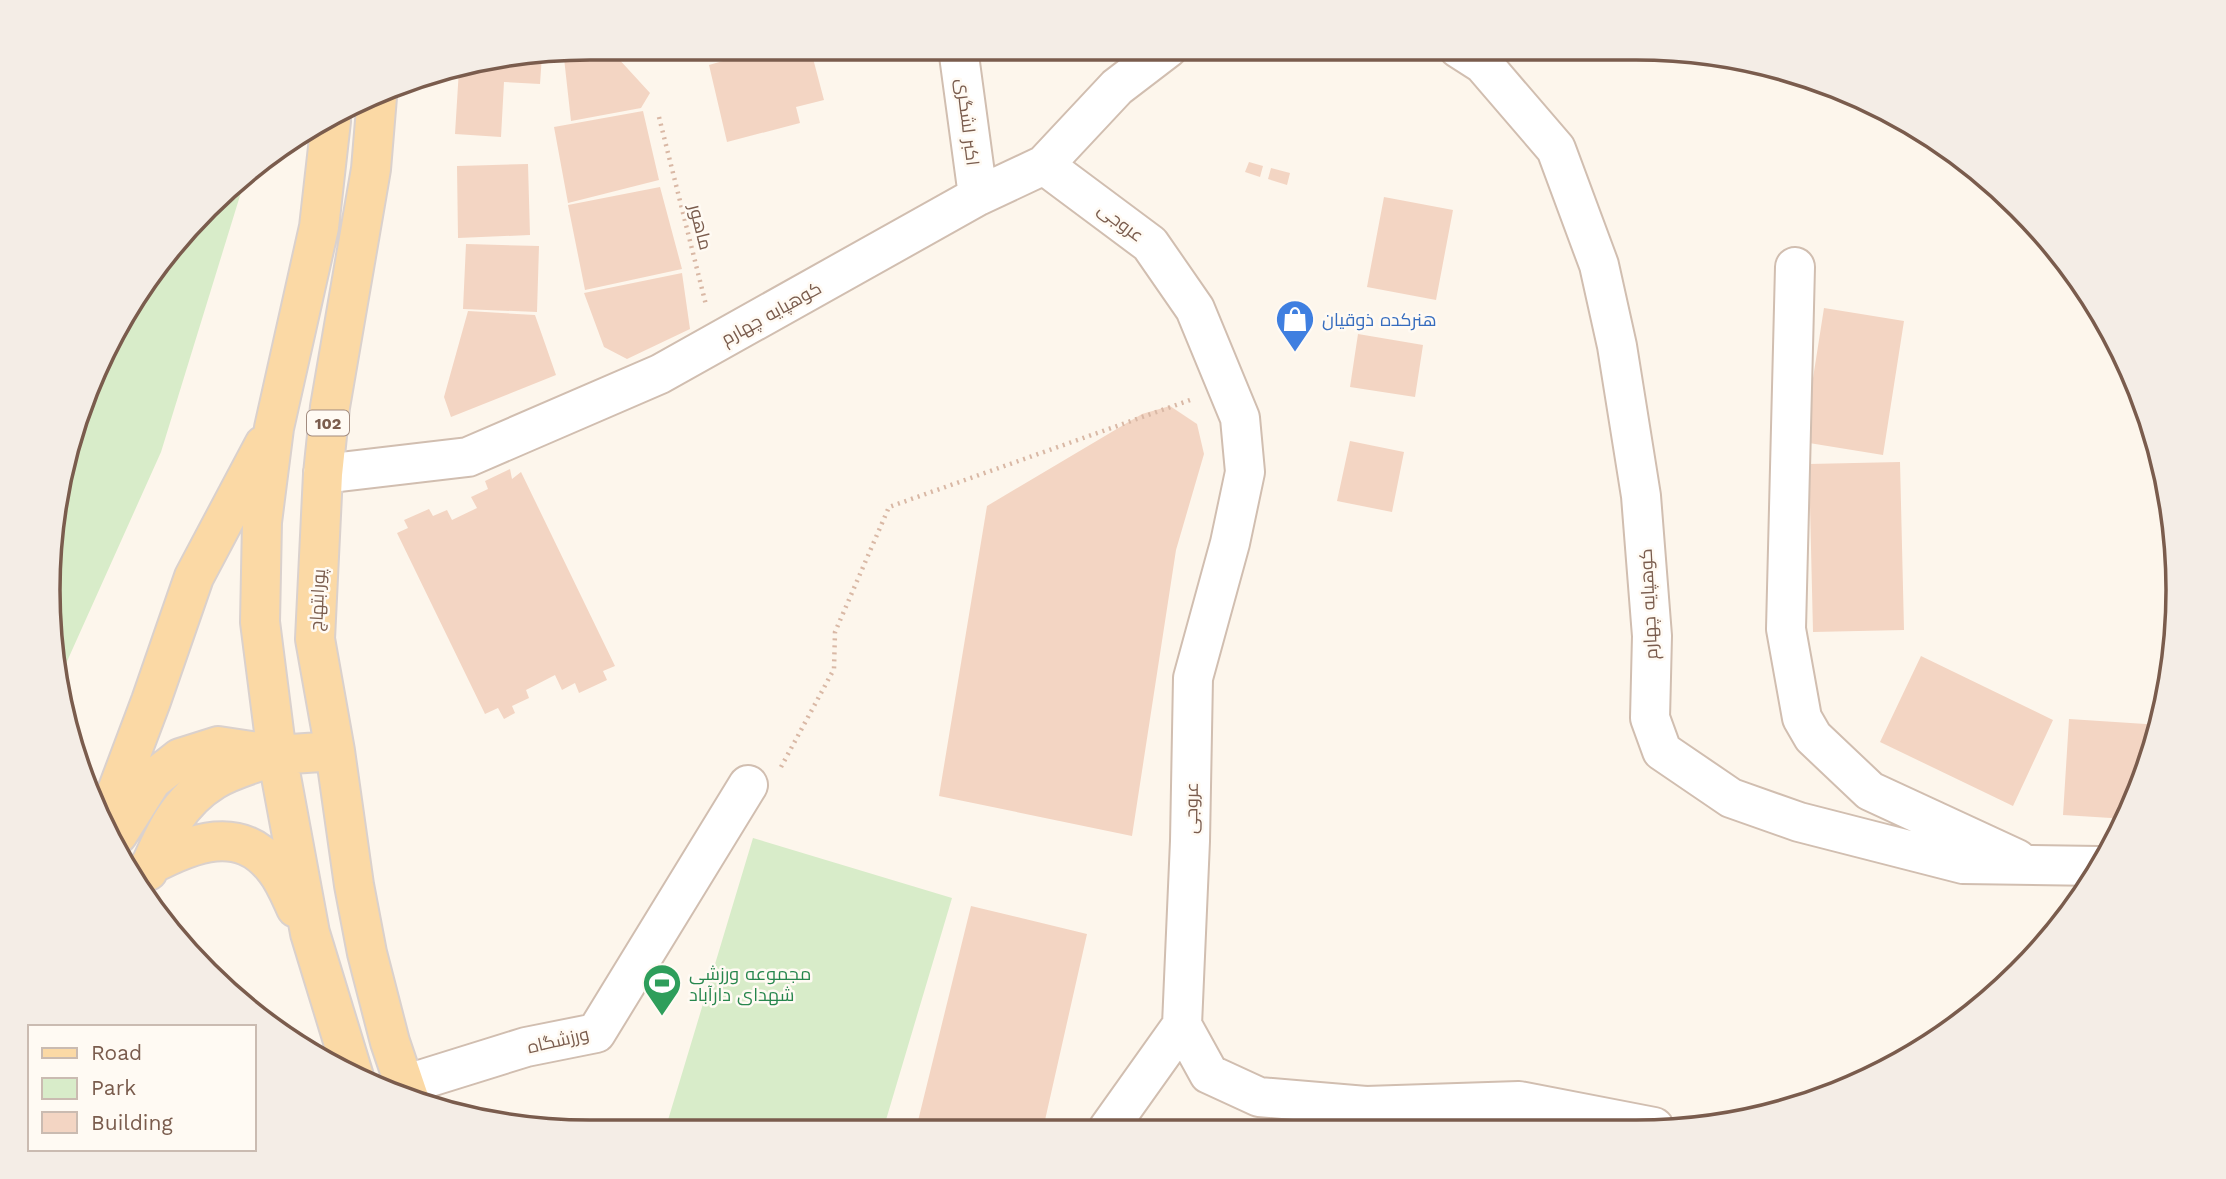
<svg xmlns="http://www.w3.org/2000/svg" width="2226" height="1179" font-family="'Work Sans',Cairo,sans-serif">
  <style>
    .green { fill: #d8ecc9 }
    .building { fill: #f3d5c3 }
    .lines { fill: none; stroke-linecap: round; stroke-linejoin: round }
    .minor-casing { stroke: #d1beb0; stroke-width: 42 }
    .major-casing { stroke: #dad1cd; stroke-width: 42 }
    .path { stroke: #d9b8a5; stroke-width: 4.5; stroke-dasharray: 2 5; stroke-linecap: butt }
    .minor { stroke: #fff; stroke-width: 38 }
    .major { stroke: #fbd9a5; stroke-width: 38 }
    .labels { text-anchor: middle; dominant-baseline: central; stroke-width: 5; stroke-linejoin: round; paint-order: stroke }
    .shield { fill: #fffaf3; stroke: #a28b7f; stroke-width: 2 }
    .shield-label { font-size: 16px; font-weight: bold; fill: #7a5c4d }
    .street-label { font-size: 18px; fill: #7a5c4d; stroke: #fffaf3 }
    .shop-label { font-size: 18px; fill: #366cbe; stroke: #fffaf3; text-anchor: start }
    .leisure-label { font-size: 18px; fill: #27864d; stroke: #fffaf3; text-anchor: start }
    .rim { fill: none; stroke: #7a5c4d; stroke-width: 3.5 }
  </style>
  <rect width="100%" height="100%" fill="#fdf6ec"/>
  <path class="green" d="M247,173L161,452L60,677L48,625L66,450L138,289Z
    M753,838L952,898L883,1130H665Z"/>
  <path class="building" d="M771,47H810L824,100L796,107L800,123L727,142L709,65Z
    M542,55L540,84L504,82L501,137L455,134L459,69Z
    M617,57L650,93L641,108L571,121L564,58Z
    M643,111L659,180L568,203L554,127Z
    M1249,162L1263,166L1260,177L1245,172Z
    M528,164L530,235L458,238L457,166Z
    M1271,168L1290,173L1287,185L1268,179Z
    M660,187L682,269L585,290L568,205Z
    M1384,197L1453,210L1436,300L1367,287Z
    M466,244L539,246L537,312L463,309Z
    M682,273L690,329L627,359L604,347L584,293Z
    M1824,308L1904,321L1883,455L1803,442Z
    M468,311L535,315L556,375L451,417L444,397Z
    M1358,334L1423,345L1415,397L1350,387Z
    M1170,406L1197,424L1204,454L1176,550L1132,836L939,796L987,506L1142,414Z
    M1350,441L1404,452L1392,512L1337,501Z
    M1900,462L1904,630L1813,632L1809,464Z
    M510,469L512,479L521,472L615,666L603,671L607,680L579,693L575,683L562,690L555,675L526,690L529,698L512,706L515,713L504,719L498,708L485,714L397,533L408,528L404,520L429,509L433,516L447,510L452,520L477,508L471,497L488,489L485,481Z
    M1921,656L2053,720L2013,806L1880,742Z
    M2069,719L2161,725L2127,819L2063,815Z
    M971,906L1087,934L1043,1129H916Z"/>
  <g class="lines">
    <g class="minor-casing">
      <path id="minor" d="M958,48L978,196
        M1458,48L1483,64L1556,149L1599,265L1617,346L1641,496L1652,636L1650,718L1662,751L1731,798L1799,822L1963,864L2099,866
        M1044,165L1150,244L1195,309L1240,418L1245,472L1230,543L1193,678L1190,841L1182,1025L1209,1074L1259,1097L1366,1106L1519,1101L1654,1127
        M1795,267L1786,629L1802,718L1813,737L1870,791L2017,859
        M323,474L468,457L660,374L978,196L1044,165L1117,87L1168,48
        M404,1085L526,1047L596,1033L748,785
        M1108,1129L1182,1025"/>
    </g>
    <g class="major-casing">
      <path id="major" d="M377,97L371,169L330,407L323,474L315,639L335,751L354,885L367,953L390,1042L409,1098
        M331,121L319,227L274,428L262,522L260,622L277,755L310,933L354,1077
        M105,823L151,701L194,577L264,445
        M118,834L152,780L180,758L218,746L277,755L335,751
        M150,865C192,843 240,823 275,869C284,880 290,895 296,908
        M148,871C164,834 178,802 214,780C232,769 256,763 275,756"/>
    </g>
    <path class="path" d="M659,117L706,305
      M781,767L834,669L835,632L889,507L1193,399"/>
    <use href="#minor" class="minor"/>
    <use href="#major" class="major"/>
  </g>
  <defs>
    <g id="shop-pin" transform="scale(2.0125)"><path d="M0 17L-7.5 6A9.5 9.5 0 1 1 7.5 6Z" fill="#3f7fe0" stroke="#fffaf3"/><path d="M-5-2.5h2.3a2.7 3.5 0 0 1 5.4 0H5L5.5 6h-11ZM-1.5-2.5h3a1.5 2.3 0 0 0-3 0Z" fill="#fff"/></g>
    <g id="stadium-pin" transform="scale(2.0125)"><path d="M0 17L-7.5 6A9.5 9.5 0 1 1 7.5 6Z" fill="#2e9e5b" stroke="#fffaf3"/><path d="M0-5a6.5 5 0 1 0 0 10a6.5 5 0 1 0 0-10ZM-3.5-1.8h7v3.6h-7Z" fill="#fff"/></g>
  </defs>
  <g fill-rule="evenodd">
    <use href="#shop-pin" x="1295" y="319"/>
    <use href="#stadium-pin" x="662" y="983"/>
  </g>
  <g class="labels">
    <rect class="shield" x="307" y="410.5" width="42" height="25" rx="5"/>
    <g class="shield-label">
      <text x="328" y="423">102</text>
    </g>
    <g class="street-label">
      <text transform="translate(968 122) rotate(83)">اکبر لشگری</text>
      <text transform="translate(1121 222) rotate(37)">عروجی</text>
      <text transform="translate(701 227) rotate(76)">ماهور</text>
      <text transform="translate(771 313) rotate(-29)">کوهپایه چهارم</text>
      <text transform="translate(317 600) rotate(-87)">پورابتهاج</text>
      <text transform="translate(1648 604) rotate(-93)">کوهپایه چهارم</text>
      <text transform="translate(1191 808) rotate(-89)">عروجی</text>
      <text transform="translate(558 1040) rotate(-13)">ورزشگاه</text>
    </g>
    <g class="shop-label">
      <text x="1322" y="319">هنرکده ذوقیان</text>
    </g>
    <g class="leisure-label">
      <text x="689" y="973">مجموعه ورزشی<tspan x="689" dy="21">شهدای دارآباد</tspan></text>
    </g>
  </g>
  <path d="M0 0H2226V1179H0ZM590 60H1636A530 530 0 0 1 2166 590V590A530 530 0 0 1 1636 1120H590A530 530 0 0 1 60 590V590A530 530 0 0 1 590 60Z" fill="#f4ede6" fill-rule="evenodd"/>
  <path class="rim" d="M590 60H1636A530 530 0 0 1 2166 590V590A530 530 0 0 1 1636 1120H590A530 530 0 0 1 60 590V590A530 530 0 0 1 590 60Z"/>
  <rect x="28" y="1025" width="228" height="126" fill="#fffaf3" stroke="#cabbb1" stroke-width="2"/>
  <rect x="42" y="1048" width="35" height="10" fill="#fbd9a5" stroke="#cabbb1" stroke-width="2"/>
  <text x="91" y="1060" font-size="21" fill="#7a5c4d">Road</text>
  <rect x="42" y="1078" width="35" height="21" fill="#d8ecc9" stroke="#cabbb1" stroke-width="2"/>
  <text x="91" y="1095" font-size="21" fill="#7a5c4d">Park</text>
  <rect x="42" y="1112" width="35" height="21" fill="#f3d5c3" stroke="#cabbb1" stroke-width="2"/>
  <text x="91" y="1130" font-size="21" fill="#7a5c4d">Building</text>
</svg>
